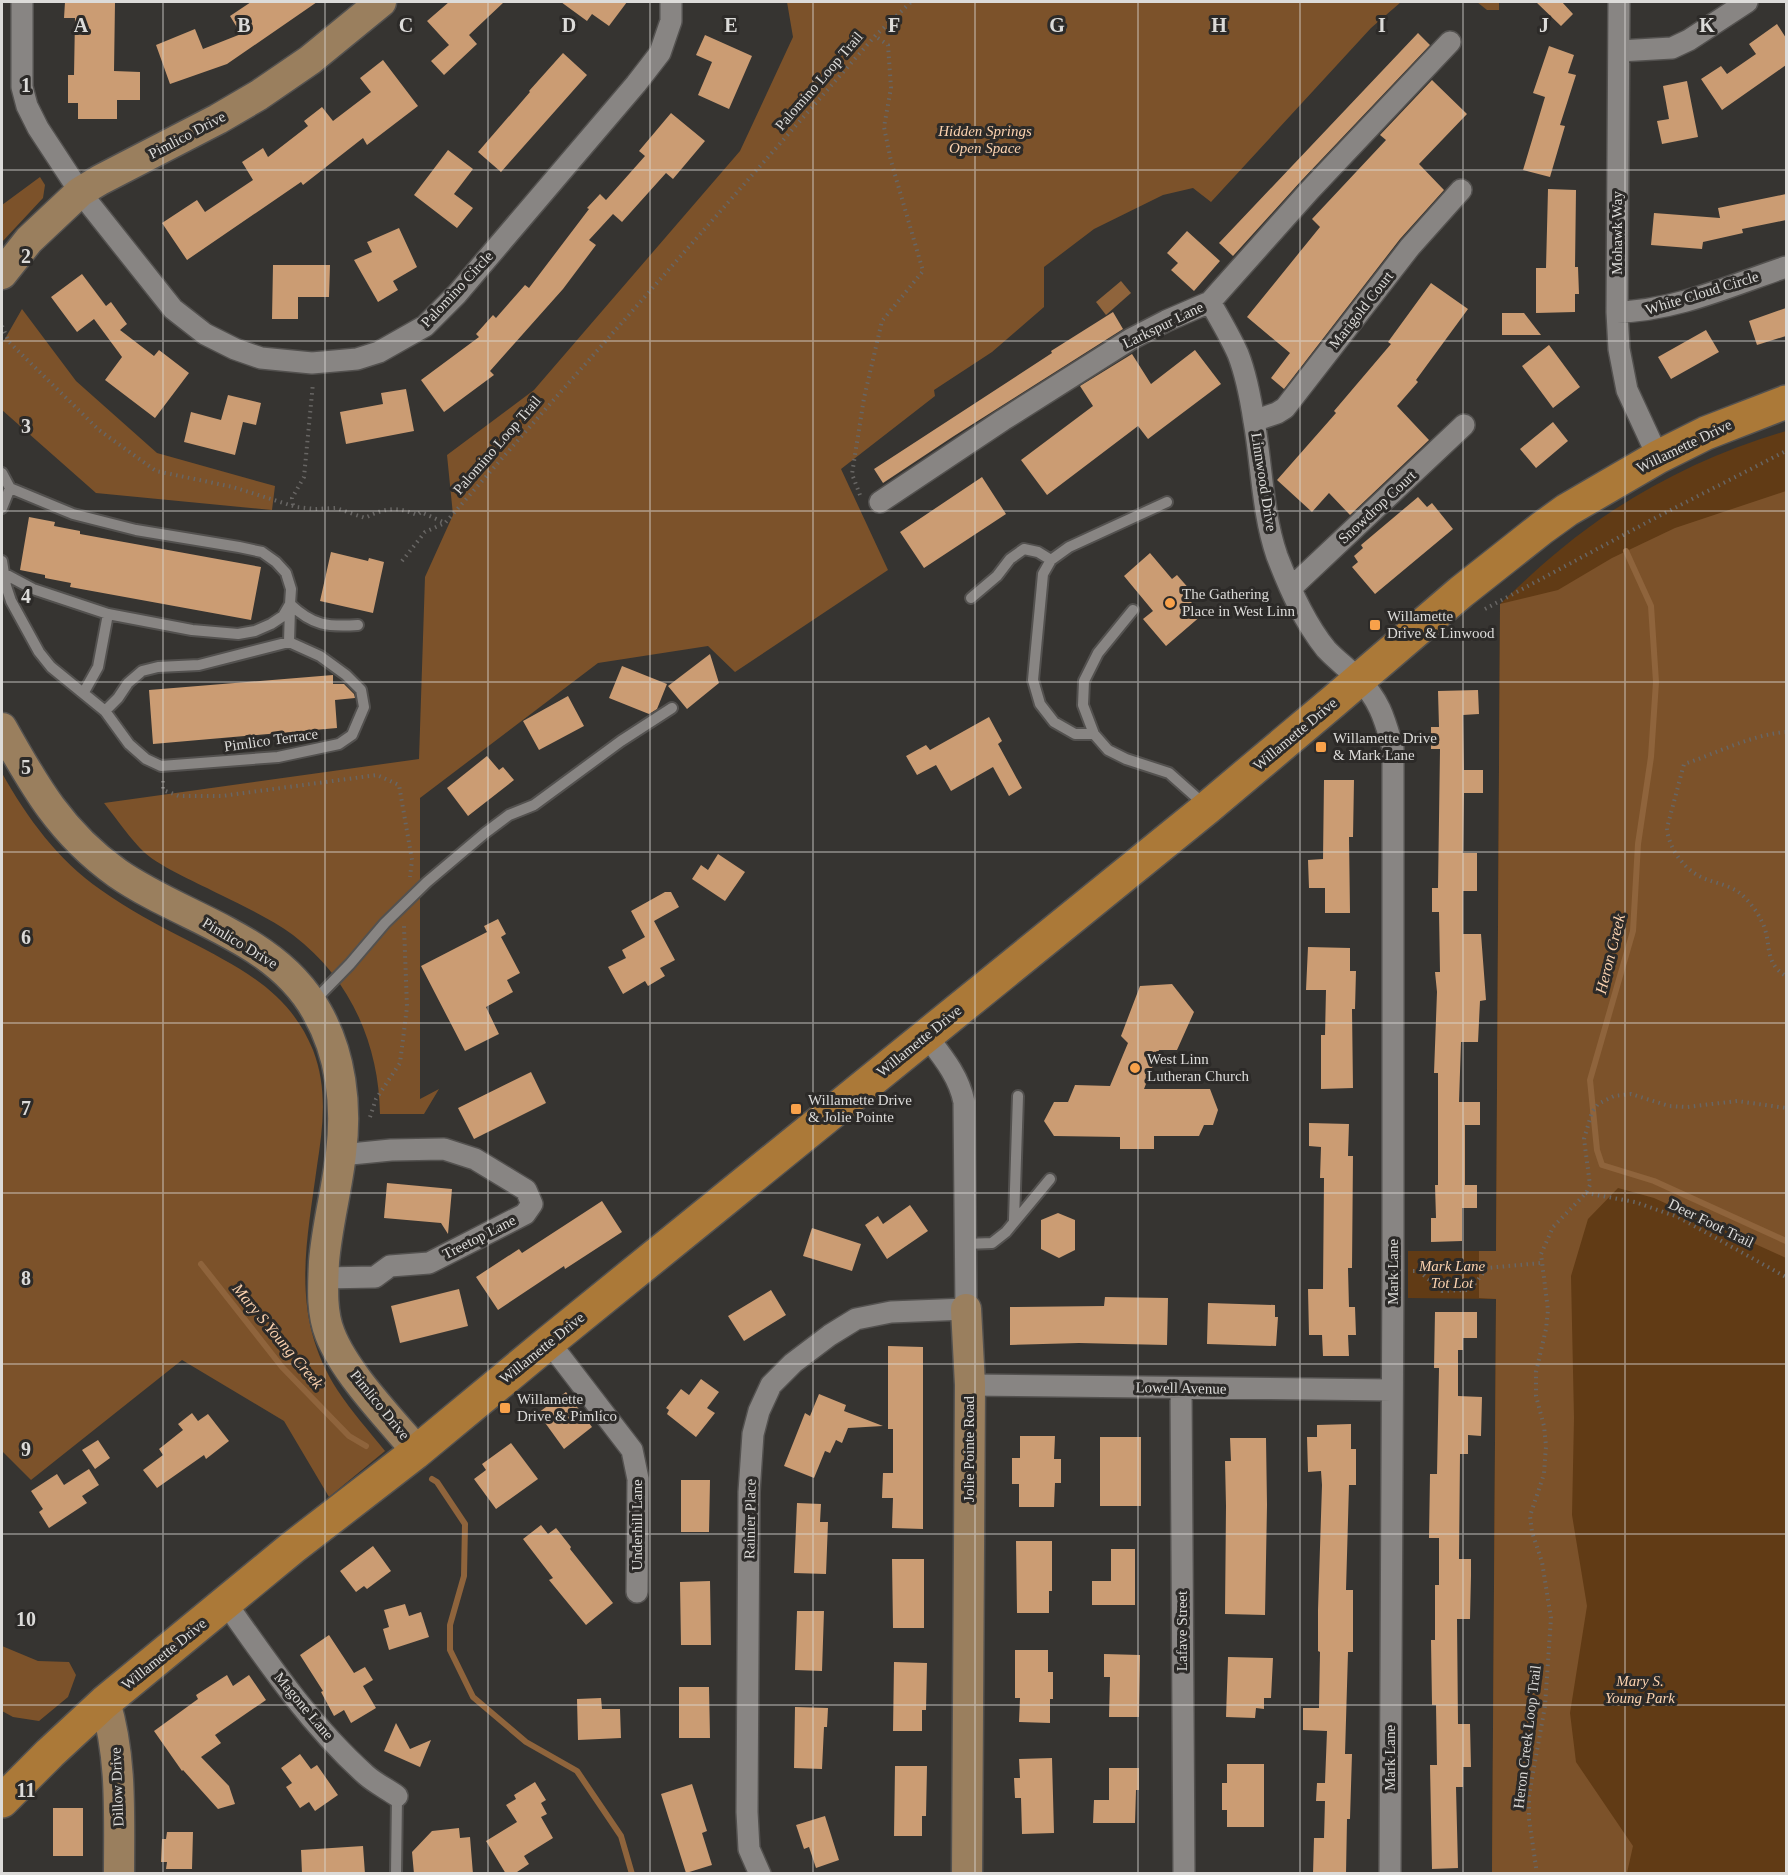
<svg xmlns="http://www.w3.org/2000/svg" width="1788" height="1875" font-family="Georgia,serif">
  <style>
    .green { fill: #613b15 }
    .forest { fill: #7c522a }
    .water { fill: #8f643c }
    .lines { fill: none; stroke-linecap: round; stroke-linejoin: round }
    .stream { stroke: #8f643c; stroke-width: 6 }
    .building { fill: #cb9c73 }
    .lane-casing { stroke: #53514f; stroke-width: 14 }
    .street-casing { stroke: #53514f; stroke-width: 24 }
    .secondary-casing { stroke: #53514f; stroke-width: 33 }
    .primary-casing { stroke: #53514f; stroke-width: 36 }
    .path { stroke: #686664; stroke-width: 4; stroke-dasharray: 1.5 4.5; stroke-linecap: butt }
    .lane { stroke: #888583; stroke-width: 10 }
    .street { stroke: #888583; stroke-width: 21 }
    .secondary { stroke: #9a7f5e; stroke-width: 30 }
    .primary { stroke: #ab7938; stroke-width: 33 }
    .grid { fill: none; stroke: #dcdbd9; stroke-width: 1.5; stroke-opacity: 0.55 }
    .poi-dot { fill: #f8a14a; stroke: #2c2a28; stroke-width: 2 }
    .labels { text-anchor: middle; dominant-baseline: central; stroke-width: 6; stroke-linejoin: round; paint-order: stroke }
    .street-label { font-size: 15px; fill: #dcdbd9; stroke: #2c2a28 }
    .park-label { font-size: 15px; font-style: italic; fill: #fbd2af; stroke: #2c2a28 }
    .poi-label { font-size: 15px; fill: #dcdbd9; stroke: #2c2a28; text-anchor: start }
    .water-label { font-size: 16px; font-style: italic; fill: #fbd2af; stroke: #2c2a28 }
    .grid-label { font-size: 20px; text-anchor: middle; font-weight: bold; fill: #dcdbd9; stroke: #2c2a28; stroke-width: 6; stroke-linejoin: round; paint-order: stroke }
  </style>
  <rect width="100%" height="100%" fill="#363431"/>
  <path class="green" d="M1786,431V1873H1492L1496,1299L1408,1298V1251H1496L1500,604C1520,585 1540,566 1561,549C1627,494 1705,455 1786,431Z"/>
  <path class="forest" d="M787,2H1401L1371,28L1211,202L1193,188L1163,195L1094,229L1044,267V307L992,352L934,390L935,396L841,469L888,570L735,672L708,646L598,663L420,798V1099L439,1089L424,1114H380C379,1044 350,978 293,935C271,919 245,907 221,895C200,884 162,868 145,853C131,840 116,818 104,803L419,759L425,577L453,515L447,455L534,390L740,151L793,37Z
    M1477,2H1499V10H1487Z
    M40,177L45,185L43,198L2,242V205Z
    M22,309L76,381L157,453L275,486L272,510L96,493L2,410V344Z
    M1786,491V1258L1654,1198L1618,1188L1588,1219L1571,1276L1574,1418L1572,1515L1587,1606L1570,1713L1576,1762L1633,1846L1627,1873H1492L1496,1299L1479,1298V1251H1496L1500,604L1558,590L1612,558L1675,528Z
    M2,773C27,818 58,860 101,890C128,909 157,925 187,940C240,968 289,991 313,1050C328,1089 323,1127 317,1166C306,1247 290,1317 338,1391C352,1412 369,1431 385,1451L329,1497L284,1421L182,1360L31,1480L2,1451Z
    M2,1646L38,1661L69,1662L76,1675L68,1697L39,1721L13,1717L2,1711Z"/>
  <path class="water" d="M1121,281L1131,293L1106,315L1096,302Z"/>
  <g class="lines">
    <path class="stream" d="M1626,551L1651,606L1656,682L1651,757L1638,844L1633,931L1590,1080L1597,1150L1602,1165L1654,1181L1786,1241
      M201,1264L282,1367L349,1436L366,1446
      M432,1479L437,1482L465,1524L464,1576L450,1625V1650L473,1697L526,1742L577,1771L621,1836L632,1874"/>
  </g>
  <path class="building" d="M65,2H115L114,71L140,72V100H117V119H78V103H68V75H74L75,18H64Z
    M251,2H317L227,64L170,84L156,45L195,29L203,49L241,34L230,16Z
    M449,2H504L469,35L477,44L444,75L431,61L449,45L427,21Z
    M561,2H627L609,26L592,14L587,21Z
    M1536,2H1562L1573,14L1561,26Z
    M1777,24L1786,38V65L1722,110L1701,79L1721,66L1727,74L1756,54L1749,44Z
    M1418,33L1430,45L1301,181L1233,256L1219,243Z
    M705,35L752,56L729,109L698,95L712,62L696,55Z
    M1549,46L1574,55L1568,73L1576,75L1560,125L1565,126L1550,177L1523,170L1545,97L1533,93Z
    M563,53L587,75L501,172L478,152L530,92L529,91Z
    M383,60L418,106L367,145L363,138L303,185L301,182L187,260L162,223L197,200L205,212L253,180L242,162L263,148L268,157L308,126L304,121L322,107L333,121L371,92L360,78Z
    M1432,80L1467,114L1419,164L1444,190L1400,239L1284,389L1271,378L1290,353L1247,317L1320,227L1312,219L1386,140L1380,135Z
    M1687,81L1698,137L1662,144L1657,121L1669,119L1663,86Z
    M671,113L705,141L673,179L666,173L622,222L613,214L589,240L596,245L563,289L490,371L494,375L444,412L421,380L479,337L476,334L493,315L496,318L525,285L529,288L589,209L587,208L600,194L606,200L645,156L639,151Z
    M448,150L473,169L454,194L473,208L457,228L414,195Z
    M1548,189L1576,190L1575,267H1578L1579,294H1575V312L1536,313V268H1546Z
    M1786,194V220L1742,229L1743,233L1703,242L1702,249L1651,245L1654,213L1720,218L1718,208Z
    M399,228L417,267L393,281L398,290L378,302L354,260L372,252L367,242Z
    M1187,231L1220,261L1194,291L1171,270L1178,263L1167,253Z
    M273,265H330L329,297H298V319H272Z
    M82,274L106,306L111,302L127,324L120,330L154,356L159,350L189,373L155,418L105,380L122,357L94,319L77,332L51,297Z
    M1431,283L1468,309L1416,380L1418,382L1397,406L1429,440L1350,515L1329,493L1312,512L1277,480L1336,413L1334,411L1391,344L1388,342Z
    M1786,308V336L1757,345L1749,321Z
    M1113,312L1123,329L954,436L883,483L874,469L1052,353L1051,351Z
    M1502,313H1524L1541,335H1502Z
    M1706,330L1719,352L1671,379L1658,357Z
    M1549,345L1580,387L1553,408L1522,366Z
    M1195,350L1221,384L1148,439L1138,426L1047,495L1021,460L1093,406L1080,386L1132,354L1151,384Z
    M406,389L414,431L346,444L340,412L383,404L381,393Z
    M228,395L261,403L256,425L243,422L235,455L184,442L191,412L221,420Z
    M1553,422L1568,441L1536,468L1520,449Z
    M982,477L1006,514L924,568L900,532Z
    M1418,497L1427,507L1432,503L1453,529L1375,594L1352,567L1358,562L1354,556L1363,548L1361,545Z
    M29,517L55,522L54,526L80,531V534L261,567L251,620L70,587L71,583L45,578V575L20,570Z
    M331,552L368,561L369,558L384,562L373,613L320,601Z
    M1150,553L1172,579L1177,575L1191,591L1186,596L1202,615L1166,646L1143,619L1153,611L1124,576Z
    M710,654L719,683L687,709L668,686Z
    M622,666L667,684L657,709L649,714L609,698Z
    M333,675V684H344L354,694L355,698L335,700L337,728L153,744L149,690Z
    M1478,690L1479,714L1463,715L1464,770H1483V793H1464L1463,853H1477V891H1463V934H1481L1486,1000L1480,1001L1478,1042H1461L1459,1102H1480V1125H1465V1185H1477V1208H1462V1241L1431,1242V1218H1436L1435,1185H1438V1073H1434L1437,992L1435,972H1440L1439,912H1432V888H1438L1440,749H1431V727H1439L1438,691Z
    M568,696L584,726L539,750L523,721Z
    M989,717L1002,741L998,744L1022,788L1009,796L993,767L951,791L936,765L917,775L906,756L926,745L930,750Z
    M487,756L499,770L503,767L514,780L468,816L447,788Z
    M1324,780H1354L1353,837H1349L1350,913H1325V888H1309L1308,860L1323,859Z
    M718,854L745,872L725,901L692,879L701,865L708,870Z
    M665,892H671L679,907L654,921L675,960L660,968L665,976L648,986L645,981L623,994L608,967L626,958L622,950L645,937L631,911Z
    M498,919L506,934L501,937L520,973L507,980L513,992L486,1007L499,1034L465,1051L421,966L487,932L484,926Z
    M1308,947L1350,948V971H1356L1355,1009H1352L1353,1088L1321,1089V1035H1325L1326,990H1306Z
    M1172,984L1194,1012L1177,1050H1159L1144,1089H1210L1218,1110L1213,1125H1204L1199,1136H1154V1149H1120V1137L1054,1136L1044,1121L1054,1102H1068L1075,1085L1110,1086L1128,1043L1121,1036L1140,986Z
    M531,1072L546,1103L474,1139L458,1108Z
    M1309,1123L1349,1124L1348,1156H1353L1352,1268H1348L1349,1307H1355L1356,1335H1348L1349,1356H1323L1322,1335H1309L1308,1289H1323L1324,1178H1320L1321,1147L1309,1146Z
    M387,1183L452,1189L448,1234L441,1223L384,1218Z
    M602,1201L622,1232L565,1269L564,1266L498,1310L476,1277L519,1249L522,1253Z
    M910,1205L928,1231L887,1259L865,1225L878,1216L883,1224Z
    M1058,1213L1075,1220V1250L1059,1258L1041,1249V1220Z
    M812,1228L861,1244L852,1271L803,1256Z
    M459,1289L468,1326L400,1343L391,1306Z
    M771,1290L786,1315L744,1341L728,1316Z
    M1105,1297L1168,1298L1167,1345L1079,1343L1010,1345V1307L1104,1306Z
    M1208,1303L1275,1305V1317H1278L1276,1346L1207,1344Z
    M1435,1312H1477V1338H1463V1350H1458V1396L1482,1397L1481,1436L1468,1435V1454H1460L1459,1559H1471V1576L1470,1619H1457L1458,1724H1470L1471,1767H1463V1787H1456L1458,1868L1432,1869L1430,1765H1437L1436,1705H1432L1431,1640H1435V1585H1439V1538H1429L1430,1474H1437L1439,1368H1434Z
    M888,1346L923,1347V1529L892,1528L893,1498H882L883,1473H893V1429H888Z
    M701,1379L719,1392L707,1408L715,1413L696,1437L667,1414L669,1410L666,1408L681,1389L689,1395Z
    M566,1392L592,1427L564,1449L538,1413Z
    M819,1394L846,1405L844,1411L883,1426L848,1428L842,1443L836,1440L830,1453L825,1451L814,1478L784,1466L805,1413L810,1416Z
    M192,1413L198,1421L208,1414L229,1441L206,1459L204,1455L157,1488L143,1470L163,1455L159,1449L183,1430L178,1424Z
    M1351,1424V1449H1356V1485H1349L1346,1590H1353V1652H1348L1345,1754H1352L1350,1819H1347L1346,1874H1313L1314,1838H1324L1325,1801H1316L1317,1783H1325L1327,1731L1303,1730V1708H1319L1320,1652L1318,1651V1610L1322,1485L1321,1471L1308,1472L1307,1437H1317V1425Z
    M1020,1436H1055L1054,1459H1061V1483H1055L1054,1507H1019V1484H1012V1458H1020Z
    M1100,1437H1141V1506H1100Z
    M1230,1438H1266L1267,1505L1265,1615L1225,1614L1226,1506L1225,1461H1231Z
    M98,1440L110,1458L95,1469L82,1450Z
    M511,1443L538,1479L496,1509L474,1479L486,1470L482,1464Z
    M89,1469L99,1485L82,1496L87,1503L49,1528L39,1512L43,1509L31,1491L57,1474L64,1485Z
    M681,1480H710L709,1532H681Z
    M797,1503L821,1504L820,1522H828L826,1574L794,1573Z
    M541,1525L548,1534L556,1528L571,1547L570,1549L613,1603L586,1625L549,1580L553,1578L523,1539Z
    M1016,1541H1052V1591H1049V1613H1017Z
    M373,1546L391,1571L367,1589L364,1586L356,1592L340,1571Z
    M1111,1549H1135V1605H1092V1581H1111Z
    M892,1559H924V1628H893Z
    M710,1581L711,1645H681L680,1582Z
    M405,1604L409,1616L421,1612L429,1637L389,1650L383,1629L389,1627L384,1610Z
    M797,1611H824L822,1671L795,1670Z
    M329,1635L354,1673L365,1667L373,1680L363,1686L376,1708L351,1723L344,1710L334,1716L321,1692L323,1691L300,1655Z
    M1015,1650H1048V1672H1053V1699H1050V1723L1019,1722L1020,1698H1015Z
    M1104,1654L1140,1655L1139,1717H1109L1110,1677H1104Z
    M1228,1657L1273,1658L1271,1698H1264V1709L1256,1708L1255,1718L1226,1717Z
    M894,1662L927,1663L926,1710H922V1731H893Z
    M227,1675L233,1686L249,1675L266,1700L215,1735L221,1743L201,1757L229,1786L235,1804L218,1809L183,1770L182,1771L154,1731L198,1699L196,1695Z
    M679,1687H709L710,1738H679Z
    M601,1698L602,1709H620L621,1738L578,1740L577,1699Z
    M795,1707L828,1708L827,1727H824L822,1769L794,1768Z
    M396,1723L410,1749L431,1740L420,1767L384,1751Z
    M300,1754L311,1769L317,1765L338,1795L315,1811L309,1802L300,1808L286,1787L292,1783L281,1768Z
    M1052,1758L1054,1833L1022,1834L1021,1798H1015L1014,1778H1020L1019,1759Z
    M1227,1764H1264V1827H1227V1810H1222V1783H1227Z
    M895,1766H927L926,1816H922V1836H894Z
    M1109,1768H1139V1790H1136L1135,1823H1093L1094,1800H1109Z
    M535,1782L546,1800L541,1803L547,1814L541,1817L553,1838L524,1856L529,1864L514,1874H506L486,1841L517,1822L506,1805L516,1799L514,1795Z
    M692,1784L707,1831L702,1833L712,1865L686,1873L661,1794Z
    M53,1808H83V1856H53Z
    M825,1816L839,1860L816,1868L809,1847L804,1849L796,1825Z
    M459,1828L460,1838L470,1837L473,1874H414L412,1852L432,1831Z
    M167,1832H193L192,1869H166L167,1862H161L162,1839H166Z
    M363,1846L365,1874H302L301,1850Z"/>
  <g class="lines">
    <g class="lane-casing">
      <path id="lane" d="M2,473L10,488L73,514L136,530L239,547L262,552L276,562L286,573L291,589L290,604L283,616L271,624L255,631L238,634L192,630L108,614L33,589L3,573
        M2,508L10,488
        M2,561L6,586L11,601L39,652L51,667L105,711L129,744L146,759L161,766L278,757L339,744L352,735L364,707L361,690L346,675L320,656L289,642L290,608
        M971,598L997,576L1010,559L1024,549L1038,552L1051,560
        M290,604C313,626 328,627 358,625
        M1133,610L1098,653L1084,681L1083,705L1094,734L1108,750L1126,759L1169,773L1205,805
        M84,692L98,667L108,614
        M105,711L118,698L128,683L142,671L158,667L199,665L289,642
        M1094,734H1075L1054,722L1040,704L1033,680L1043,574L1051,560L1069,547L1167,502
        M312,1003L350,964L385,923L427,882L485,833L509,815L534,805L621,741L672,708
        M1014,1220L1018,1096
        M965,1244L992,1243L1006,1232L1050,1179
        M396,1874L397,1796"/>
    </g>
    <g class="street-casing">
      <path id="street" d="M22,2V87L27,106L38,128L80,192L173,309L205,334L235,349L261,358L312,363L357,359L379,352L425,326L457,294L636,84L660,53L671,21V2
        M1619,2L1617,312L1619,349L1627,390L1658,457
        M1619,51L1672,48L1689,40L1747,2
        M1210,302C1220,319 1230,336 1238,354C1245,372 1251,401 1254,421C1262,466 1262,512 1277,556C1289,587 1304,622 1326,649C1336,660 1349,669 1359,680C1380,700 1385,721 1393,748V1271L1390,1874
        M1617,312C1675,311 1732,285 1786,267
        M1254,421L1277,413L1285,408L1410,247L1461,190
        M880,502L1003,420L1131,339L1166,321L1210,302L1310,190L1450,42
        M1291,588L1464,425
        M323,1278L375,1277L390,1266L429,1263L525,1214L532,1204L526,1190L475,1159L444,1149L391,1150L341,1155
        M549,1342L632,1450L638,1479L637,1592
        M970,1385L1392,1390
        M1181,1388L1184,1874
        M226,1603C268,1663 311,1726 366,1775C375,1783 387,1789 397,1796
        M760,1874L749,1849L747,1812L749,1492L753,1434L759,1411L771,1385L793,1363L830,1335L856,1319L891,1312L966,1309L964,1102C959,1076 942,1056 926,1035"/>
    </g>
    <g class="secondary-casing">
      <path id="secondary" d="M2,274L29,240L80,192L100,180L218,119L259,95L310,60L381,2
        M2,728C35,787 61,833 117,873C183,919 276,937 317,1012C341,1054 347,1105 341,1153C337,1190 327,1225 324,1262C323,1285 321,1312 330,1334C345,1373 390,1419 417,1451
        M966,1309L970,1385L967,1874
        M105,1702C122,1757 119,1815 119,1874"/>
    </g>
    <g class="primary-casing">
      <path id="primary" d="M2,1801L50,1753L105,1702L292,1548L415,1453L549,1342L1207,808L1334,701L1461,592L1542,528L1567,510L1658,457L1706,433L1786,402"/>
    </g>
    <path class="path" d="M2,326L9,342L99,430L156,471L233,487L296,507L315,509L336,508L365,518C384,508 397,506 417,515L421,512L445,523L875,36L911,2
      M860,495L852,474L864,398L882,321L923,271L891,161L884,127L891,88L888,45L875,36
      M293,505L292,498L304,477L313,383
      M402,561L425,532L445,523
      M1485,609L1657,517L1786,451
      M1786,732C1750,735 1718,753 1684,764L1667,828C1668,846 1682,867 1699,876C1712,883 1729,884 1741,894C1748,900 1757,911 1761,920C1773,941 1762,962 1786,976
      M163,781V790L179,796H222L377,775L399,785L412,860L410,877
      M370,1117L376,1099L400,1063L407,1007L404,926
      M1586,1193L1635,1202L1678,1217L1786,1277
      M1413,1271H1419L1442,1291L1470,1290L1487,1268L1541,1263
      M1537,1874L1529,1819V1795L1545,1706L1551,1618L1542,1562L1532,1532L1530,1516L1544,1474L1546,1446L1544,1426L1536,1396V1372L1546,1329L1548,1310L1541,1254L1553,1227L1586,1193L1590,1185L1584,1139L1592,1112L1598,1104L1614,1096L1631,1094L1669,1106L1687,1107L1737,1101L1786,1108"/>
    <use href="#lane" class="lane"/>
    <use href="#street" class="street"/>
    <use href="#secondary" class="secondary"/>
    <use href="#primary" class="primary"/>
  </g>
  <path class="grid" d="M163,2V1874M325,2V1874M488,2V1874M650,2V1874M813,2V1874M975,2V1874M1138,2V1874M1300,2V1874M1463,2V1874M1625,2V1874M2,170H1786M2,341H1786M2,511H1786M2,682H1786M2,852H1786M2,1023H1786M2,1193H1786M2,1364H1786M2,1534H1786M2,1705H1786"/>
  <g class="poi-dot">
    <circle cx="1170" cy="603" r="6"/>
    <rect x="1369" y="619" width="12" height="12" rx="3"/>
    <rect x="1315" y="741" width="12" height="12" rx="3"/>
    <circle cx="1135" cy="1068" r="6"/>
    <rect x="790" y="1103" width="12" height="12" rx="3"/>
    <rect x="499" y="1402" width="12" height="12" rx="3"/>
  </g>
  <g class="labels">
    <g class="street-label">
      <text transform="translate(819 81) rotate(-49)">Palomino Loop Trail</text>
      <text transform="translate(187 135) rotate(-28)">Pimlico Drive</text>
      <text transform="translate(1617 233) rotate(-90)">Mohawk Way</text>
      <text transform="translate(457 289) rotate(-47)">Palomino Circle</text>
      <text transform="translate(1702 293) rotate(-17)">White Cloud Circle</text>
      <text transform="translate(1361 310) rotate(-52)">Marigold Court</text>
      <text transform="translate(1163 325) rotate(-26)">Larkspur Lane</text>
      <text transform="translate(497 445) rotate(-49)">Palomino Loop Trail</text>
      <text transform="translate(1684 446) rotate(-26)">Willamette Drive</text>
      <text transform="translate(1264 482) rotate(81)">Linnwood Drive</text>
      <text transform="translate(1377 507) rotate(-43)">Snowdrop Court</text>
      <text transform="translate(1295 734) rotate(-40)">Willamette Drive</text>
      <text transform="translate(271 740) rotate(-8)">Pimlico Terrace</text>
      <text transform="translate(240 943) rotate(31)">Pimlico Drive</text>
      <text transform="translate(919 1041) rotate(-39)">Willamette Drive</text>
      <text transform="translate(1711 1223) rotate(26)">Deer Foot Trail</text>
      <text transform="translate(479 1237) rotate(-27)">Treetop Lane</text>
      <text transform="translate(1393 1272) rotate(-90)">Mark Lane</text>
      <text transform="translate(542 1348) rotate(-39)">Willamette Drive</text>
      <text transform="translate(1181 1388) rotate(1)">Lowell Avenue</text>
      <text transform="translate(380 1405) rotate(51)">Pimlico Drive</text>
      <text transform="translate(969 1449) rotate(-90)">Jolie Pointe Road</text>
      <text transform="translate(750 1519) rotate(-89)">Rainier Place</text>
      <text transform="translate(637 1525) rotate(-90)">Underhill Lane</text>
      <text transform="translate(1182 1631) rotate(-90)">Lafave Street</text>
      <text transform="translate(164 1654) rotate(-39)">Willamette Drive</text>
      <text transform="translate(304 1706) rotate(50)">Magone Lane</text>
      <text transform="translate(1527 1737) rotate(-83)">Heron Creek Loop Trail</text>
      <text transform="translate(1390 1758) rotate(-90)">Mark Lane</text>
      <text transform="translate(117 1787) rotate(-92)">Dillow Drive</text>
    </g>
    <g class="park-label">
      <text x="985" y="131">Hidden Springs<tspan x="985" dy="17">Open Space</tspan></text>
      <text x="1452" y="1266">Mark Lane<tspan x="1452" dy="17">Tot Lot</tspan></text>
      <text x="1640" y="1681">Mary S.<tspan x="1640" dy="17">Young Park</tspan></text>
    </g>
    <g class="poi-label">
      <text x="1182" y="594">The Gathering<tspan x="1182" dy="17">Place in West Linn</tspan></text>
      <text x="1387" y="616">Willamette<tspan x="1387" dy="17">Drive &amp; Linwood</tspan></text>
      <text x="1333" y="738">Willamette Drive<tspan x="1333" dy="17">&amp; Mark Lane</tspan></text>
      <text x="1147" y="1059">West Linn<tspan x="1147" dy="17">Lutheran Church</tspan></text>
      <text x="808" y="1100">Willamette Drive<tspan x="808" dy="17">&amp; Jolie Pointe</tspan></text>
      <text x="517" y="1399">Willamette<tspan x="517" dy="17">Drive &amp; Pimlico</tspan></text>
    </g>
    <g class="water-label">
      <text transform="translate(1610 954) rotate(-76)">Heron Creek</text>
      <text transform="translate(278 1336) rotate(50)">Mary S Young Creek</text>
    </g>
  </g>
  <g class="grid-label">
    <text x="81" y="32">A</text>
    <text x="244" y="32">B</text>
    <text x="406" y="32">C</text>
    <text x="569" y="32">D</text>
    <text x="731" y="32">E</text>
    <text x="894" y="32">F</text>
    <text x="1057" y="32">G</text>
    <text x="1219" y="32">H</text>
    <text x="1382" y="32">I</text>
    <text x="1544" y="32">J</text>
    <text x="1707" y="32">K</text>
    <text x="26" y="92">1</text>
    <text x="26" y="263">2</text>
    <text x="26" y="433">3</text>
    <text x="26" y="603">4</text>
    <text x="26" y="774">5</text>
    <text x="26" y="944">6</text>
    <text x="26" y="1115">7</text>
    <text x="26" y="1285">8</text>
    <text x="26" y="1456">9</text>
    <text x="26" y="1626">10</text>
    <text x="26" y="1797">11</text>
  </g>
  <rect width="1788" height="1875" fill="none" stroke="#dcdbd9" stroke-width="6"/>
</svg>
